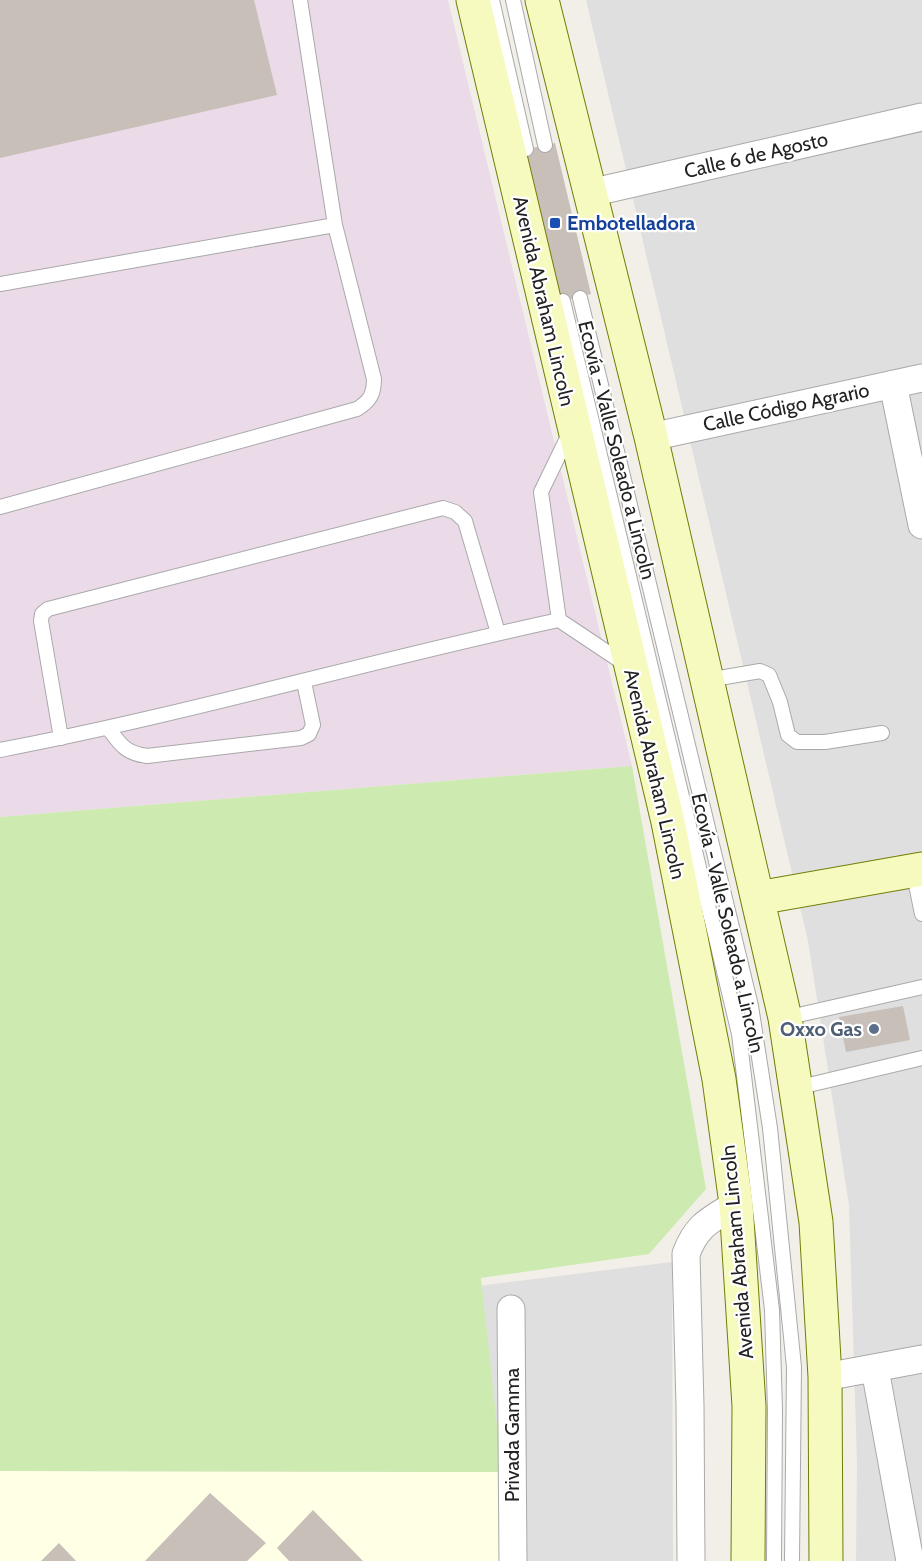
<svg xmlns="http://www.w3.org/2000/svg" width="922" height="1561" font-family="Cabin,sans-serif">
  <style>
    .residential { fill: #e0dfdf }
    .industrial { fill: #ebdbe8 }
    .education { fill: #ffffe5 }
    .grass { fill: #cdebb0 }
    .building { fill: #c7bfb8 }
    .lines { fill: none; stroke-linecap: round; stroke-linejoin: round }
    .lane-casing { stroke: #a9a9a9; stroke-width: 16 }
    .street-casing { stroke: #a9a9a9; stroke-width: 29 }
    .secondary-casing { stroke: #707d05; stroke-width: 35 }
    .lane { stroke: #fff; stroke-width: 14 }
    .street { stroke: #fff; stroke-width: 27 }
    .secondary { stroke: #f7fabf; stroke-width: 33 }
    .transit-dot { fill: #1a4fb4; stroke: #fff; stroke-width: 2 }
    .service-dot { fill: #5c6f8a; stroke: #fff; stroke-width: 2 }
    .labels { text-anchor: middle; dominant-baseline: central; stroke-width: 4.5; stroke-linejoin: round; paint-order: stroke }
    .street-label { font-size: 20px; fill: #222; stroke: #fff }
    .transit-label { font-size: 20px; font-weight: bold; fill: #164399; stroke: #fff; text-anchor: start }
    .service-label { font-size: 20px; font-weight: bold; fill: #4e5e75; stroke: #fff; text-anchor: end }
  </style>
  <rect width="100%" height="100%" fill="#f2efe9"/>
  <path class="residential" d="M586,0H922V1561H856L857,1463L849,1205L808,941Z
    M672,1262L673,1561H0V1345Z"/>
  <path class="industrial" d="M0,0H448L632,766L0,817Z"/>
  <path class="education" d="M0,1471L502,1472L504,1561H0Z"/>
  <path class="grass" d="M632,766L706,1189L649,1254L481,1278L502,1472L0,1471V817Z"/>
  <path class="building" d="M0,0H254L277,95L0,158Z
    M555,143L591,294L555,303L519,151Z
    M903,1006L910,1040L846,1052L839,1017Z
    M210,1493L266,1543L247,1561H145Z
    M313,1510L363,1561H289L277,1548Z
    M59,1543L76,1561H41Z"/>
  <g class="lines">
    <g class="lane-casing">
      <path id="lane" d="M492,0L526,149
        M513,0L545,145
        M0,284L335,225
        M580,298L751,1006L770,1128L794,1367L792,1561
        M563,301L739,1034L772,1310L775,1410L774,1561
        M0,507L357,409C370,401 374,394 374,379L335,225L300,0
        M559,620L541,492L570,432
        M708,680L760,671L769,675L780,702L788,735L797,742H825L882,733
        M108,728C121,745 125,753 147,756L301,738L309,734L313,725L304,682
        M61,738L41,621L42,614L48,609L443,508L455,512L465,521L498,633
        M0,750C188,714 372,660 559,620L625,664
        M913,870L922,914
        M785,1018L922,987
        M796,1088L922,1058"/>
    </g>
    <g class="street-casing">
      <path id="street" d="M590,193L922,117
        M893,384L922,525
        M651,437L922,378
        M511,1309L513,1561
        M875,1369L910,1561
        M825,1377L922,1359
        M691,1561L690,1405L686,1254C697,1224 711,1220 736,1204"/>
    </g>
    <g class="secondary-casing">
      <path id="secondary" d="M473,0L668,822L719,1079L736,1204L749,1406L748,1561
        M542,0L651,437L785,1018L816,1222L825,1377L826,1561
        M758,898L922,869"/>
    </g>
    <use href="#lane" class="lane"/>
    <use href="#street" class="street"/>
    <use href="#secondary" class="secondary"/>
  </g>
  <rect class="transit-dot" x="549" y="217" width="12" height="12" rx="3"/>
  <circle class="service-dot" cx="874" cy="1029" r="6"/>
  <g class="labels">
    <g class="street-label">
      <text transform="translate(756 155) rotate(-13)">Calle 6 de Agosto</text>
      <text transform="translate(544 301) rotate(77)">Avenida Abraham Lincoln</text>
      <text transform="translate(786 407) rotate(-12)">Calle Código Agrario</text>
      <text transform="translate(617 450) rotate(76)">Ecovía - Valle Soleado a Lincoln</text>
      <text transform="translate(655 774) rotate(77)">Avenida Abraham Lincoln</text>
      <text transform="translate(728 923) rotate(77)">Ecovía - Valle Soleado a Lincoln</text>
      <text transform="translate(737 1252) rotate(-95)">Avenida Abraham Lincoln</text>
      <text transform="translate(512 1435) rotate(-90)">Privada Gamma</text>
    </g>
    <g class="transit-label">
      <text x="567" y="223">Embotelladora</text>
    </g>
    <g class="service-label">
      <text x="862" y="1029">Oxxo Gas</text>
    </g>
  </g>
</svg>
